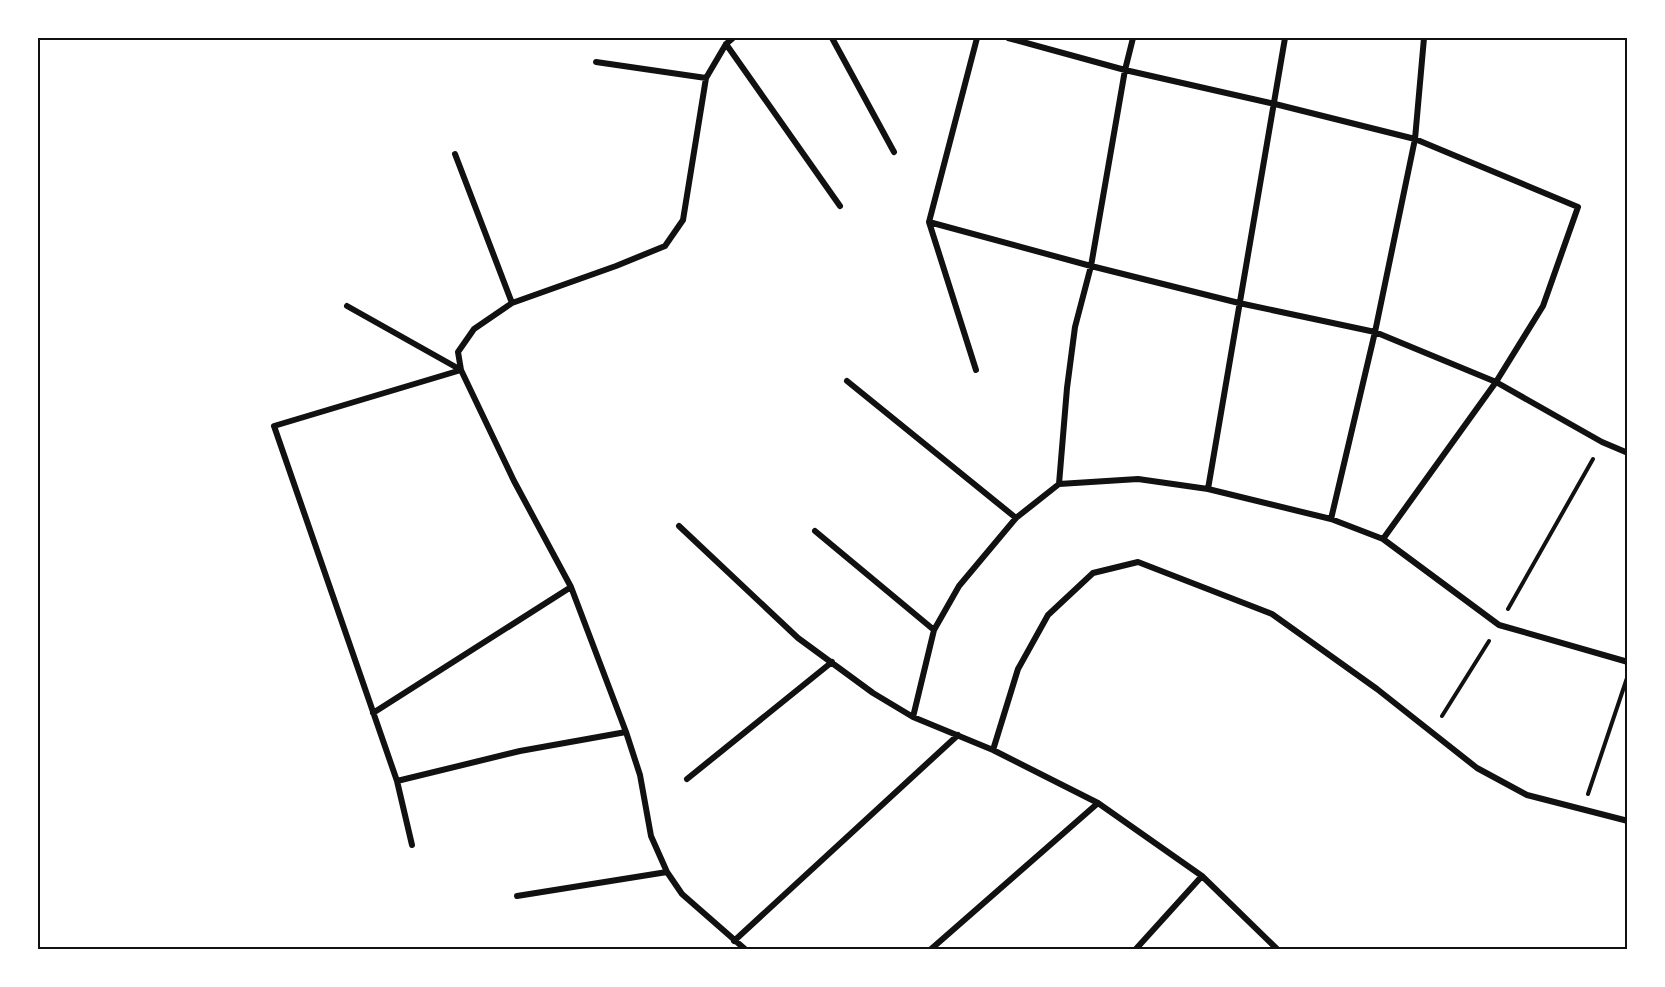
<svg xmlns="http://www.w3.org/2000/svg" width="1665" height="987" font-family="'IBM Plex Sans',sans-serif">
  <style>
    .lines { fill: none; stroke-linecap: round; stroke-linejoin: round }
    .path { stroke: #111; stroke-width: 4 }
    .minor { stroke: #111; stroke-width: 6 }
    .neatline { fill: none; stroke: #111; stroke-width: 2 }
  </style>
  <rect width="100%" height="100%" fill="#fff"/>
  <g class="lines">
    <path class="path" d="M1508,609L1593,459
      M1442,716L1489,641
      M1588,794L1627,678"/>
    <path class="minor" d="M733,38L726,44L706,78L683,220L665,246L616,266L512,303L474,329L458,352L461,370L514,481L571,587L626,732L640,775L651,836L667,872L682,894L746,950
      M832,38L894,152
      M1008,38L1125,70L1275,104L1415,139L1578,207L1543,306L1496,382L1383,539
      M726,44L840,206
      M596,62L706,78
      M455,154L512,303
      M929,222L1091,266L1239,303L1375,332L1496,382L1602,442L1628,453
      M347,306L461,370
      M976,370L929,222L977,38
      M847,381L1016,518
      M1059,484L1067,388L1075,327L1091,266L1125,70L1133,38
      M1208,489L1285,38
      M1331,519L1375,332L1415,139L1424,38
      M679,526L798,638L873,693L913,717L993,750L1098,803L1202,876L1278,950
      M815,531L934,630
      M373,713L571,587
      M913,717L934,630L959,586L1016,518L1059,484L1138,479L1208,489L1331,519L1383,539L1499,625L1628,662
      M993,750L1018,669L1048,615L1093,573L1138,562L1272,614L1377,689L1477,768L1527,795L1628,821
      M687,779L832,662
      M397,781L520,751L626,732
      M412,845L397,781L274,426L461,370
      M517,896L667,872
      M734,941L958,735
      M930,950L1098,803
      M1135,950L1202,876"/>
  </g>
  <rect width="1665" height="987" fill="none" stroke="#ffffff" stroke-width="78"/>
  <rect x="39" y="39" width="1587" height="909" class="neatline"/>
</svg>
